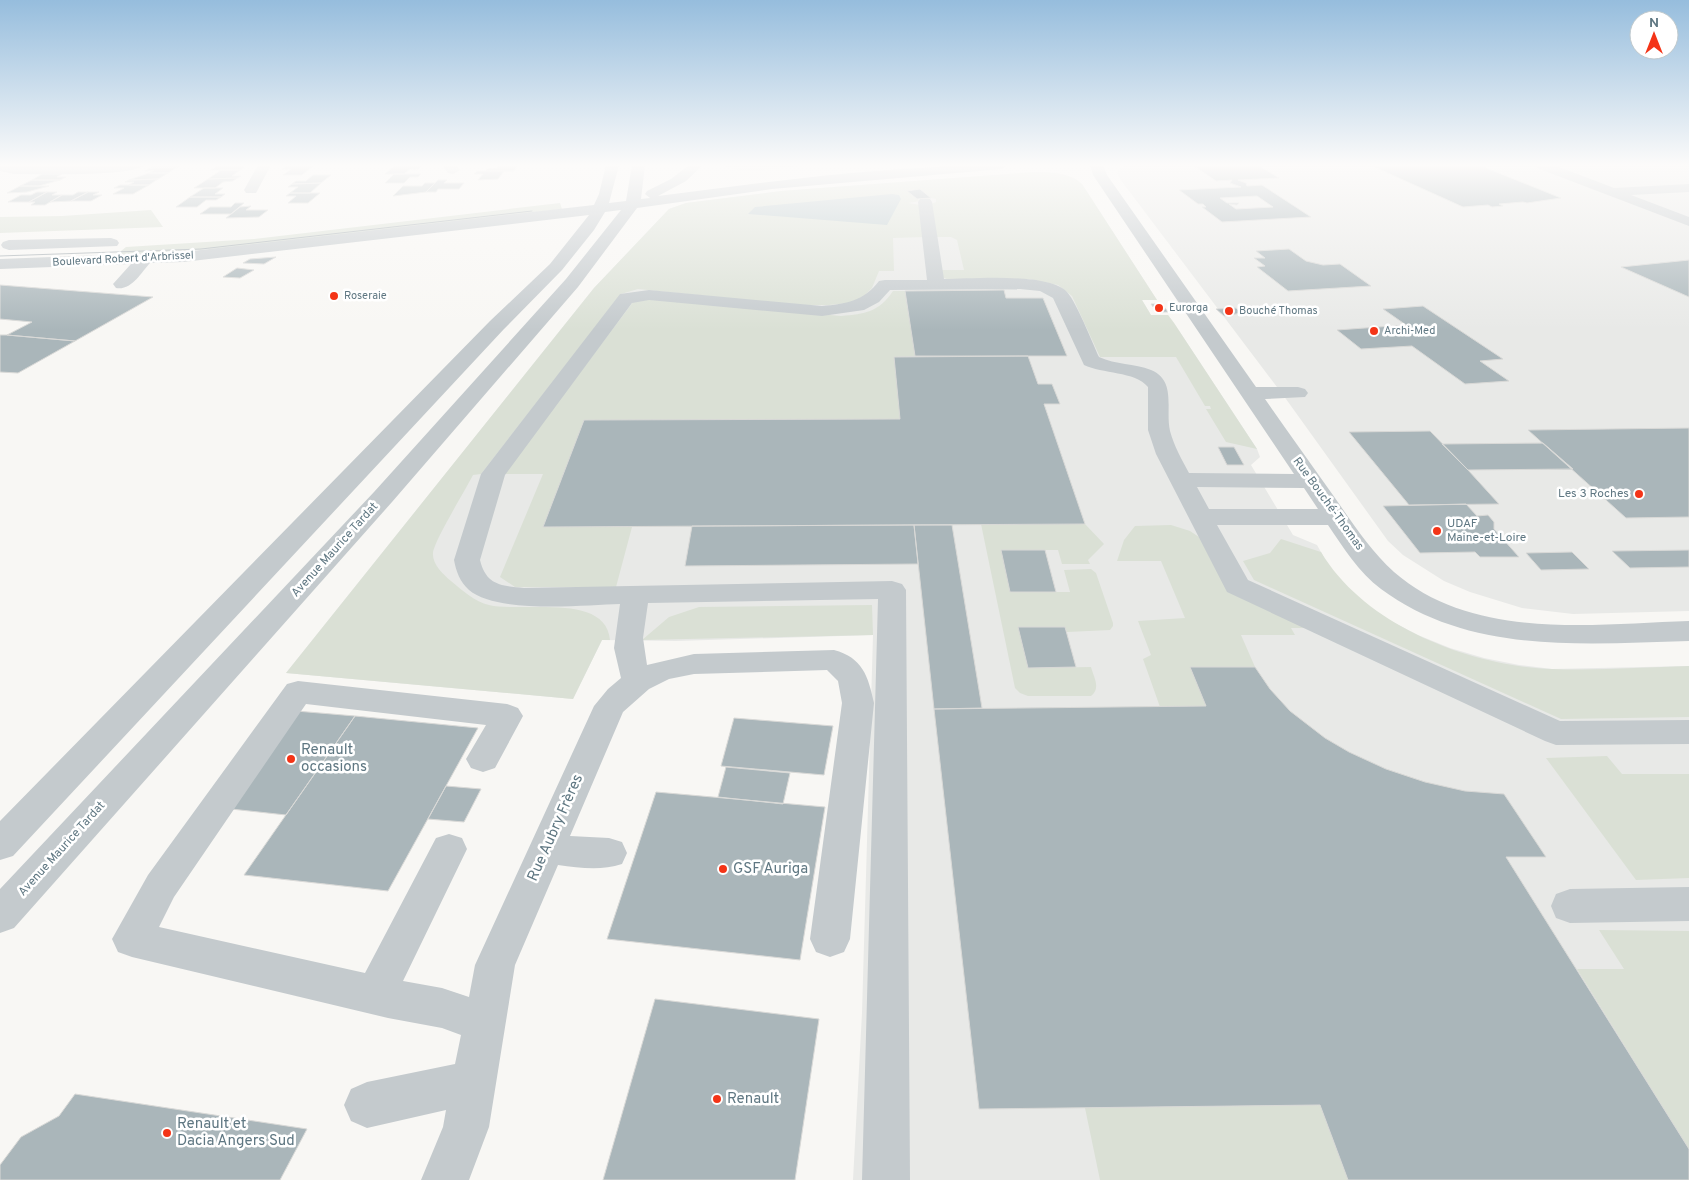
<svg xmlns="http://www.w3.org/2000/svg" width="1689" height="1180" font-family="Overpass,sans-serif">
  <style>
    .built { fill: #e8e9e7 }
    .green { fill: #dae0d5 }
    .water { fill: #bbcacd }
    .building { fill: #aab6ba; stroke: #d9d9d7; fill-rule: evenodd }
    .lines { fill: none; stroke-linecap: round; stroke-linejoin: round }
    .minor { fill: #c4cacd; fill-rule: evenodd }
    .tram { stroke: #a4adb2; stroke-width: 1 }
    .poi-dot { fill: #f43417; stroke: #fff; stroke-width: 2 }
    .labels { text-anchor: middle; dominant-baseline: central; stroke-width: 5; stroke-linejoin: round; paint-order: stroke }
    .far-street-label { font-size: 11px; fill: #5f7782; stroke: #fff }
    .far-poi-label { font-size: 11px; fill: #5f7782; stroke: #fff; text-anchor: start }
    .poi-label { font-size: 12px; fill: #5f7782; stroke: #fff; text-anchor: end }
    .street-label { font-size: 12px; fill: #5f7782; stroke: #fff }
    .near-poi-label { font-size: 15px; fill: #5f7782; stroke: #fff; text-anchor: start }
    .near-street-label { font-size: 15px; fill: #5f7782; stroke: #fff }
  </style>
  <rect width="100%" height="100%" fill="#f8f7f4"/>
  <path class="built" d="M721,165H815L751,171L736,170Z
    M1125,165H1689V611L1573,614L1522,608L1470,592L1444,581L1403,555L1388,541L1286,399L1120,179L1117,172Z
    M1033,172L1062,174L1074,178L1082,184L1157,300H1142L1151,315H1168L1174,323L1257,449L1260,457L1251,465L1293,535L1317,545L1330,568L1345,585L1364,603L1389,620L1418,635L1450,648L1484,658L1519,665L1552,669L1689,666V1180H853L862,1013L873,635L676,641L602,640L573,699L286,673L594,288L669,209L686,203L781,191Z"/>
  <path class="green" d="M1033,172C1049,172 1069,172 1082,184L1157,300H1142L1151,315H1168L1174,323L1257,449L1226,442L1206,409H1211L1210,406H1205L1176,357H1100L1072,296L1058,285L1029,279H947L941,277L939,270H964L957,240L951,237H936L931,204L936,202V199L931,198L920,189L908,190L920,201L908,203L920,205L926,237L893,238L894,271H879L872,288L863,297L849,303L829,305H795L638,289L621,294L481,474L473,475C466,489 434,541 433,553C432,564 443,574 451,581C462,590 475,602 489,605C522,613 606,592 610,640H602L573,699L286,673L594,288L669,209L686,203L781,191Z
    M560,203L562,209L232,248L116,255L126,247L254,239Z
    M151,210L163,227L0,233V217L62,216Z
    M893,291H905L915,356L894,357L900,419L584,420L544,527H632L616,587H515L500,577L543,474H504L633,302L644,298L841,316C865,314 879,312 893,291Z
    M981,524H1085L1104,544L1088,560L1090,564H1062L1058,550H1002L1010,592H1070L1064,570L1091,569L1096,573L1113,623V626L1110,630L1067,632L1065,627H1019L1028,668L1091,667C1094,678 1101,688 1091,696H1028L1020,693L1015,688Z
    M1171,525L1190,531L1199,537L1227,590L1306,628H1291L1295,635H1241L1255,667H1190L1206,706L1160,707L1143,659L1151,655L1138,621L1185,618L1161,561H1117L1124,540L1135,526Z
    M1281,539L1321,552C1365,626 1470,666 1552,669C1598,671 1644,667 1689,666V717L1561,719L1254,580L1243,561L1270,553Z
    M872,605L873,635L642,640L669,617L699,607Z
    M1607,756L1622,774H1689V878L1636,880L1546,758Z
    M1599,930L1689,931V1149L1577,969H1624Z
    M1320,1105L1348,1180H1100L1085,1108Z"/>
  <path class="water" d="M892,194L899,195L901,199L887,225L748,214L755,207Z"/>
  <path class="building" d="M154,165H181L178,167L150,168Z
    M219,165H237L235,167H244L240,170H211Z
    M422,165L419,169H410L404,174H385L394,166Z
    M499,165H518L514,171H486L488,168H497Z
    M1258,165L1279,178L1238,180L1246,183L1247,186L1262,185L1311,217L1222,222L1202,207H1206L1203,204H1198L1179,190L1241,187L1230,183L1232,180L1216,181L1194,166ZM1257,196L1273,207L1236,209L1229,204L1237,205L1239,203H1227L1220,198Z
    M1364,165H1479L1561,198L1527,203L1523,202L1499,204L1503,206L1492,207L1488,205L1463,207L1370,165Z
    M313,166L302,175H283L291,169H282L285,167Z
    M178,167L168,173H149L154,170L145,171L150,168Z
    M221,170H240L232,176H241L237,178L208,179Z
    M477,171H504L498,179L478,180L483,174H474Z
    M149,173H168L158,179L129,180Z
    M42,174H62L57,177H66L60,180H32Z
    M394,174H421L418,177H410L404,183H385Z
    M313,175H331L321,183L292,184L296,181H306Z
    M237,178L233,181L223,182L215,188H194L208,179Z
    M158,179L149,185H129L134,182H125L129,180Z
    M32,180H60L39,186H20Z
    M438,180H447L444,183H464L459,189H438L436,192H426Z
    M321,183L310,193H290L298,187H288L292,184Z
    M425,183H435L426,192L393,196L403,186H422Z
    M120,185H149L133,194H113L124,188H114Z
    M20,186H49L27,192L7,193Z
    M204,188H223L215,194H225L221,197H190Z
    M920,189L931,198L917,199L907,191Z
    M37,192H47L29,202H8L21,195H31Z
    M47,192H57L52,195H62L45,205H31L35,202H29Z
    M78,192H88L71,201L50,202L62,195H73Z
    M88,192H99L93,195H102L91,201H71Z
    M290,193H320L308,203H288L296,196H286Z
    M190,197H221L216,200H206L197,207H176Z
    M235,203H244L231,214H200L210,207H231Z
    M251,206L246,210H268L259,217L226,218L240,207Z
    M1289,249L1306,261L1323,265L1340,264L1371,286L1288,291L1257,267L1265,266L1254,258H1265L1256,251Z
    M276,257L264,264L243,263L250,259Z
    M1689,260V297L1621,267Z
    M237,268L254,270L240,278L223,277Z
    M0,285L153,297L75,341L7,335L32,322L0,319Z
    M1004,290L1006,298H1043L1067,356H915L905,291Z
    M1151,304H1162L1168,312H1157Z
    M1423,306L1503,359L1480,361L1509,381L1465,384L1412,346L1361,349L1337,330L1406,325L1383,309Z
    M1236,308L1242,313L1224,316L1216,309Z
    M0,335H7L75,341L18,373L0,372Z
    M1028,356L1038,384H1052L1060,404H1044L1085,524L543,527L584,420L900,419L894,357Z
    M1689,428V517L1626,518L1528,430Z
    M1430,431L1468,470L1499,504L1409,505L1349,432Z
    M1543,443L1573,469L1468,470L1442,444Z
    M1218,447H1234L1244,465H1227Z
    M1466,504L1477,516L1488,515L1494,522V529L1519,557H1480L1475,552L1420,553L1383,506Z
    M914,525H952L982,708L934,709Z
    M914,525L918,564L685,566L692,526Z
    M1001,550H1045L1056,592H1010Z
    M1689,550V567L1630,568L1612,551Z
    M1572,552L1589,569L1541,570L1526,553Z
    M1018,627H1065L1076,667L1028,668Z
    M1190,667H1255L1270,689L1290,711L1325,738L1349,752L1386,769L1425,782L1465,791L1504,794L1546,857H1506L1689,1149V1180H1348L1320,1105L979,1109L934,709L1206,706Z
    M296,711L355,716L286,815L222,808Z
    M355,716L478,728L388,891L244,875Z
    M734,718L833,726L824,775L721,766Z
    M726,767L790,773L783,804L718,797Z
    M446,786L481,789L464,822L428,819Z
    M656,792L825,807L800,960L607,939Z
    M655,999L819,1019L795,1180H603Z
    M75,1094L307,1129L280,1180H0V1165L21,1137L59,1116Z"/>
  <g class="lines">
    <path class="minor" d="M0,165L14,166L144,165C134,177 35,174 14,174L0,171Z
      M258,165H271L256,193H246L244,190Z
      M442,165H456L460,170L453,174L448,173Z
      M606,165H619L609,203L626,201L632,165H645L641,199L650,198L645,194L647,191L671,179L689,165H703L686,181L658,196C774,181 891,165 1008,165L1002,169L772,189L637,208L578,287L392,502L14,928L0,933V889L374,492L566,279L621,210L605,212L594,230L562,270L504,329L13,856L0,860V821L490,321L550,264L589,215L183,262L150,263C141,273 131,291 116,288L113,284L131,264L0,269V259L183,252L594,205L599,194Z
      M1090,165H1103L1107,175L1256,387H1298L1305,389L1308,393L1305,397L1265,399C1288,432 1312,465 1335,498C1353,524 1371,551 1394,572C1473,641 1593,624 1689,621V641C1585,644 1470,655 1381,589C1359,573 1343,547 1328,525H1217L1248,580L1560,721L1689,720V744L1556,745L1545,741L1227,592L1156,454L1148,430V387C1135,371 1102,374 1084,365L1053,298L1040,291L1020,289L890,290L879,302L864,310L822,316L649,300L632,303L505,475L480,560C486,585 501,586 524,588L892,581L902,584L906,590L910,1180H862L878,599L648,603L643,638L647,665L694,654L834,650C863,658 868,676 874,703L850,939L844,952L830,957L816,952L810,939L842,703L838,681L827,670L694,674L669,679L649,689L623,712L570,836L609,838L622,842L627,853L622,864C601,871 580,868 558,865L515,965L489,1127L469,1180H421L443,1127L446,1110L367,1128L351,1121L344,1105L351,1089L367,1082L455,1064L461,1035L442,1028L388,1018L132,957L118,952L112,939L148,875L287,684L298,681L507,704L518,708L523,716L495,768L483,772L471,768L466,759L486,725L306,704L174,897L159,927L365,973L436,838L449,834L462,838L467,849L403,981L442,988L469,997L475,965L594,706L608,689L621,678L614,648L620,604C584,605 497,614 469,590C460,582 456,571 454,560L481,474L620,294L649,290L822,306C846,304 864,301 879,281L885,280H927L918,202L920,199H930L932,202L944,279C971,279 1049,272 1067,292C1077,303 1092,342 1099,357C1116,365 1134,363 1151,370C1177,381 1165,409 1170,431C1174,446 1182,460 1189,473L1294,474L1093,175ZM1197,487L1304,488L1318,509H1209Z
      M1536,165H1554L1614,188L1689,184V192L1631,195L1689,217V226L1537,168Z
      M111,238L117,240L119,243L117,246L9,250L3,248L1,245L3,242L9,240Z
      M1689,887V921L1570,923L1556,918L1551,906L1556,894L1570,889Z"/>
    <path class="tram" d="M0,256L201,249L532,211"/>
  </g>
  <linearGradient id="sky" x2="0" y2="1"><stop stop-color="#96bddd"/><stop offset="0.5" stop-color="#fcfbfa"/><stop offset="1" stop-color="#fcfbfa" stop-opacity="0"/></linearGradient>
  <rect width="1689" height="330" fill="url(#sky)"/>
  <g class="poi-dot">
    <circle cx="334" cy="296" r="5"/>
    <circle cx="1159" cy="308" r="5"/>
    <circle cx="1229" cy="311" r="5"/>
    <circle cx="1374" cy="331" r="5"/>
    <circle cx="1639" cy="494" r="5"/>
    <circle cx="1437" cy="531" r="5"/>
    <circle cx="291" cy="759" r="5"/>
    <circle cx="723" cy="869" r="5"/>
    <circle cx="717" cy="1099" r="5"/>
    <circle cx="167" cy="1133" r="5"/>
  </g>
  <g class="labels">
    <g class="far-street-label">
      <text transform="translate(123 259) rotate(-3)">Boulevard Robert d'Arbrissel</text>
    </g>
    <g class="far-poi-label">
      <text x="344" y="296">Roseraie</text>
      <text x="1169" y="308">Eurorga</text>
      <text x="1239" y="311">Bouché Thomas</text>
      <text x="1384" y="331">Archi-Med</text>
    </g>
    <g class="poi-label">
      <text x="1629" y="494">Les 3 Roches</text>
      <text x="1447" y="524" text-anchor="start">UDAF<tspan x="1447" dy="14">Maine-et-Loire</tspan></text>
    </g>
    <g class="street-label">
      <text transform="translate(1328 504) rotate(54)">Rue Bouché-Thomas</text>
      <text transform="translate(335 550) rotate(-48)">Avenue Maurice Tardat</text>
      <text transform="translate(62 849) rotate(-48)">Avenue Maurice Tardat</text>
    </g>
    <g class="near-poi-label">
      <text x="301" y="750">Renault<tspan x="301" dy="17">occasions</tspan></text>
      <text x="733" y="869">GSF Auriga</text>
      <text x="727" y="1099">Renault</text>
      <text x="177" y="1124">Renault et<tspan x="177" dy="17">Dacia Angers Sud</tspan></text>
    </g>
    <g class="near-street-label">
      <text transform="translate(556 828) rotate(-66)">Rue Aubry Frères</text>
    </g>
  </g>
  <g transform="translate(1654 35)"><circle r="24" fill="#ffffff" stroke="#bfc9cd"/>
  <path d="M0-4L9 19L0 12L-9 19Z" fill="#f43417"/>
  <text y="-8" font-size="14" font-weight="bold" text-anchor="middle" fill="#5f7782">N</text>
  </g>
</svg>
